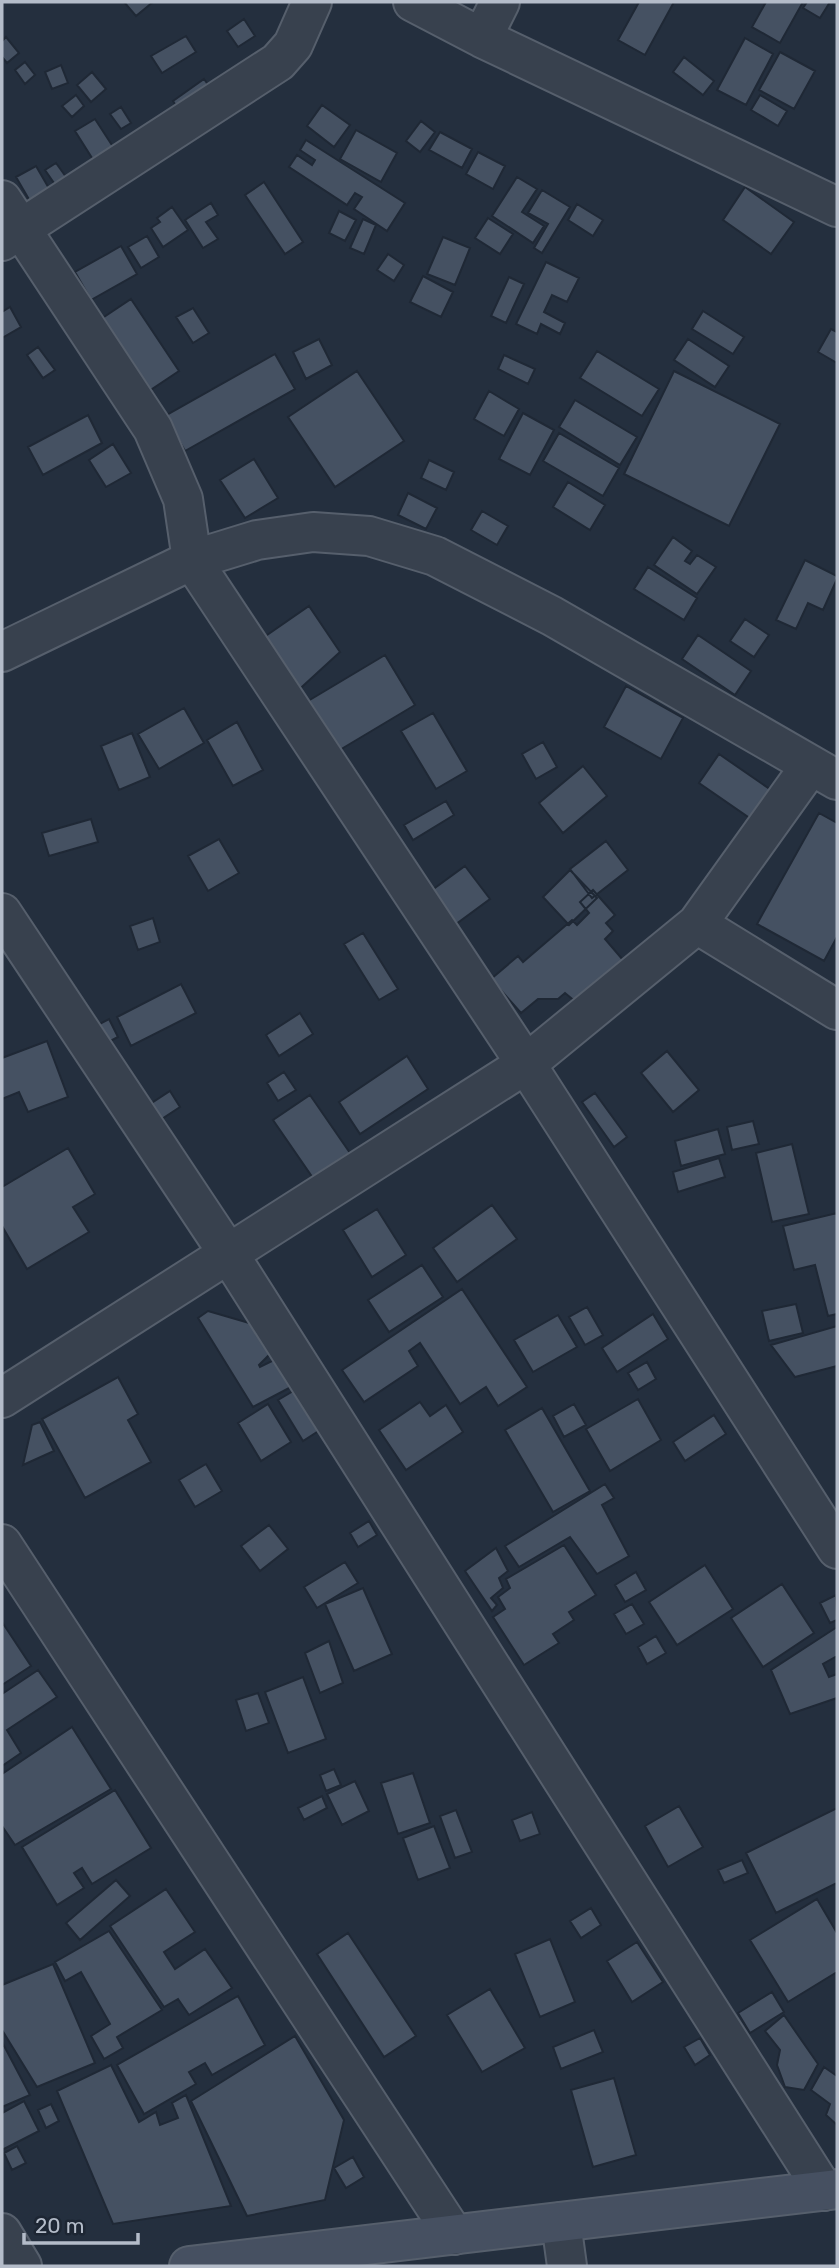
<svg xmlns="http://www.w3.org/2000/svg" width="839" height="2268" font-family="Rubik,sans-serif">
  <style>
    .building { fill: #455162; stroke: #1f2835; stroke-width: 2 }
    .lines { fill: none; stroke-linecap: round; stroke-linejoin: round }
    .street-casing { stroke: #565f6c; stroke-width: 42 }
    .secondary-casing { stroke: #565f6c; stroke-width: 42 }
    .street { stroke: #38414e; stroke-width: 38 }
    .secondary { stroke: #465061; stroke-width: 38 }
  </style>
  <rect width="100%" height="100%" fill="#242f3e"/>
  <path class="building" d="M124,2H153L136,16Z
    M639,2H674L645,55L618,40Z
    M766,2H803L780,43L752,27Z
    M807,2H830L820,18L803,8Z
    M244,19L255,36L238,47L227,31Z
    M186,36L196,52L162,73L151,56Z
    M6,37L19,53L7,63L2,57V41Z
    M745,38L773,54L746,105L717,90Z
    M780,52L815,71L794,109L759,90Z
    M684,57L714,81L703,95L673,72Z
    M25,62L35,75L25,84L15,70Z
    M61,65L68,83L52,89L45,72Z
    M92,72L106,89L91,102L77,85Z
    M204,79L217,97L184,119L173,101Z
    M76,95L84,106L72,117L62,106Z
    M760,95L787,111L778,126L751,110Z
    M322,105L350,125L334,147L307,126Z
    M121,107L131,123L121,129L110,114Z
    M95,119L119,156L99,169L75,131Z
    M421,121L435,132L420,152L406,141Z
    M356,130L397,153L381,182L340,159Z
    M440,132L472,149L462,168L429,150Z
    M306,140L405,203L387,231L354,209L362,197L355,193L347,205L289,167L297,155L312,165L315,160L300,150Z
    M478,152L505,166L493,189L466,174Z
    M56,163L74,188L63,196L45,170Z
    M36,166L54,197L34,208L16,177Z
    M517,177L537,189L522,212L544,226L533,243L492,216Z
    M264,182L303,242L285,254L245,195Z
    M745,187L794,222L771,254L723,220Z
    M542,190L570,207L542,253L534,248L548,224L528,213Z
    M211,203L218,215L206,222L218,239L203,248L185,220Z
    M577,204L603,220L593,236L568,220Z
    M172,207L188,230L163,247L151,228L160,222L157,218Z
    M339,211L356,220L345,241L329,233Z
    M488,218L513,234L500,254L475,238Z
    M363,219L376,225L364,254L350,248Z
    M147,236L159,257L141,268L128,247Z
    M443,237L470,248L455,285L427,274Z
    M121,246L137,274L91,300L75,272Z
    M388,254L404,265L394,281L377,270Z
    M546,262L579,278L567,302L552,295L544,312L565,323L560,334L541,324L537,334L516,324Z
    M423,276L453,292L441,317L410,302Z
    M509,277L524,284L506,323L491,316Z
    M131,299L179,371L149,391L101,319Z
    M10,307L21,327L2,338V312Z
    M193,308L209,333L193,343L176,317Z
    M703,311L744,337L733,354L692,329Z
    M831,329L837,332V363L818,352Z
    M319,339L332,365L306,379L293,352Z
    M688,339L729,366L715,387L674,360Z
    M38,347L55,370L43,378L27,355Z
    M597,351L659,389L642,416L580,378Z
    M275,354L295,389L185,451L165,416Z
    M504,355L535,369L528,384L498,369Z
    M357,371L404,441L335,487L288,417Z
    M674,371L780,424L729,526L624,474Z
    M489,391L519,409L504,436L474,419Z
    M575,400L637,437L620,465L559,427Z
    M523,413L554,430L530,475L499,459Z
    M88,415L102,443L43,475L28,447Z
    M559,433L619,468L603,496L543,461Z
    M113,444L131,473L106,487L89,460Z
    M254,459L278,498L245,518L220,480Z
    M429,460L454,472L446,490L421,478Z
    M568,482L605,505L590,530L553,507Z
    M408,493L437,508L426,529L398,515Z
    M482,511L508,526L497,545L471,530Z
    M673,537L692,551L685,561L690,564L697,555L716,567L697,594L654,565Z
    M805,560L837,576V579L823,610L808,603L796,629L776,620Z
    M648,567L697,598L684,620L634,589Z
    M309,606L340,652L292,696L257,642Z
    M745,619L769,635L754,657L730,641Z
    M698,635L751,671L735,695L682,659Z
    M385,655L415,705L333,754L303,704Z
    M626,686L683,718L661,759L604,727Z
    M184,708L204,743L159,769L138,734Z
    M433,713L467,771L436,789L401,731Z
    M237,722L263,770L233,786L207,740Z
    M132,733L150,777L119,790L101,746Z
    M543,742L557,767L536,779L522,754Z
    M719,754L774,792L754,821L699,783Z
    M583,766L607,796L563,833L539,803Z
    M446,801L454,815L413,840L404,825Z
    M819,813L837,823V937L824,961L757,924Z
    M91,819L98,842L49,856L42,833Z
    M219,839L239,873L208,891L188,856Z
    M606,841L628,870L592,898L570,869Z
    M465,866L490,899L452,927L428,893Z
    M570,870L597,898L569,925L543,897Z
    M593,890L615,915L606,923L613,931L605,939L629,967L582,1007L565,993L558,999H538L521,1013L491,979L518,956L523,962L572,920L577,925L589,913L580,902Z
    M153,918L160,942L138,950L130,926Z
    M363,933L398,989L379,1000L344,944Z
    M181,984L196,1013L131,1046L117,1017Z
    M300,1013L313,1034L279,1056L266,1035Z
    M109,1019L118,1037L97,1048L88,1030Z
    M47,1041L68,1097L28,1112L19,1092L2,1099V1058Z
    M667,1051L699,1090L673,1112L641,1073Z
    M407,1056L428,1089L360,1134L339,1102Z
    M284,1072L296,1090L278,1101L267,1083Z
    M170,1091L180,1107L151,1126L141,1110Z
    M595,1093L627,1137L614,1147L582,1102Z
    M310,1095L350,1153L313,1178L273,1120Z
    M753,1121L759,1144L732,1150L727,1127Z
    M718,1129L725,1154L681,1166L675,1141Z
    M792,1144L809,1214L772,1222L756,1153Z
    M68,1148L95,1194L73,1207L89,1232L27,1269L2,1226V1187Z
    M719,1158L725,1177L678,1192L673,1172Z
    M492,1205L517,1239L457,1282L433,1248Z
    M377,1209L406,1255L372,1277L343,1230Z
    M837,1213V1314L828,1316L815,1265L794,1270L783,1226Z
    M422,1265L443,1297L389,1332L368,1300Z
    M462,1289L527,1387L498,1406L486,1387L460,1404L420,1343L409,1351L418,1366L364,1402L342,1370Z
    M796,1304L803,1333L769,1341L762,1311Z
    M587,1307L603,1335L585,1345L569,1317Z
    M208,1311L256,1325L272,1352L259,1365L260,1367L276,1359L293,1386L253,1407L198,1318Z
    M653,1314L668,1339L617,1372L602,1348Z
    M558,1315L577,1347L533,1372L514,1340Z
    M837,1326V1366L795,1377L771,1345Z
    M647,1362L656,1379L638,1390L628,1373Z
    M118,1377L138,1414L128,1420L151,1462L85,1498L42,1419Z
    M295,1390L320,1430L303,1441L278,1400Z
    M638,1399L661,1440L610,1471L586,1429Z
    M420,1402L430,1416L446,1405L463,1432L406,1470L379,1430Z
    M268,1404L291,1442L261,1461L238,1423Z
    M574,1404L586,1425L564,1437L553,1416Z
    M542,1408L590,1491L553,1512L505,1430Z
    M714,1415L726,1434L685,1461L673,1442Z
    M40,1422L54,1451L23,1465L32,1425Z
    M206,1464L222,1491L195,1507L179,1480Z
    M605,1484L614,1498L602,1505L629,1556L597,1574L570,1537L519,1567L505,1546Z
    M369,1521L377,1535L358,1547L350,1533Z
    M269,1525L288,1549L260,1571L241,1546Z
    M564,1545L596,1595L569,1612L574,1620L553,1634L559,1643L524,1665L493,1617L505,1609L498,1597L510,1588L506,1579Z
    M496,1548L508,1571L499,1578L503,1588L491,1598L497,1605L492,1611L465,1571Z
    M345,1562L358,1583L317,1608L304,1587Z
    M705,1565L733,1609L677,1645L649,1602Z
    M636,1572L646,1590L625,1602L615,1585Z
    M782,1584L814,1633L763,1667L731,1618Z
    M363,1588L392,1654L354,1671L325,1604Z
    M836,1595L837,1620L830,1623L820,1603Z
    M632,1604L644,1624L626,1634L614,1614Z
    M2,1622L31,1666L2,1685Z
    M837,1627V1656L823,1664L829,1677L837,1674V1698L790,1714L771,1670Z
    M656,1636L666,1653L647,1664L638,1647Z
    M329,1641L343,1683L320,1693L305,1653Z
    M38,1670L57,1697L7,1730L21,1753L2,1766V1694Z
    M303,1677L326,1739L288,1753L265,1692Z
    M258,1693L269,1723L246,1731L236,1700Z
    M72,1727L111,1789L15,1845L2,1826V1774Z
    M334,1769L341,1785L326,1791L320,1775Z
    M413,1773L430,1823L398,1834L381,1783Z
    M355,1781L369,1811L342,1825L327,1794Z
    M115,1790L151,1848L92,1884L82,1868L74,1873L84,1888L57,1905L22,1847Z
    M322,1796L327,1808L304,1820L298,1808Z
    M679,1806L703,1847L668,1867L645,1826Z
    M837,1808V1883L776,1913L746,1853Z
    M456,1810L472,1852L455,1858L440,1816Z
    M532,1812L540,1834L520,1841L512,1820Z
    M434,1826L450,1868L418,1880L403,1838Z
    M742,1860L748,1873L724,1883L718,1870Z
    M116,1880L130,1896L80,1940L66,1923Z
    M166,1889L195,1932L164,1952L175,1969L205,1949L232,1988L189,2015L178,1999L164,2007L110,1926Z
    M817,1899L837,1933V1972L788,2002L750,1940Z
    M591,1908L601,1925L581,1938L570,1921Z
    M109,1931L162,2010L117,2037L123,2048L104,2059L91,2036L110,2024L81,1972L65,1981L55,1962Z
    M348,1933L416,2036L384,2057L317,1954Z
    M550,1939L575,2002L540,2017L515,1954Z
    M637,1942L663,1982L632,2002L607,1961Z
    M53,1964L95,2063L37,2087L2,2030V1985Z
    M490,1989L525,2048L482,2072L447,2015Z
    M772,1992L784,2012L750,2033L738,2013Z
    M238,1996L265,2045L212,2075L205,2063L189,2072L196,2084L144,2114L117,2065Z
    M784,2015L818,2064L804,2090L785,2087L777,2065L780,2050L765,2031Z
    M594,2030L603,2052L561,2069L553,2047Z
    M295,2036L344,2120L325,2200L247,2216L191,2101Z
    M700,2038L710,2055L695,2065L684,2047Z
    M2,2042L30,2095L2,2107Z
    M111,2065L139,2122L156,2112L160,2125L178,2118L172,2103L186,2095L231,2206L113,2224L57,2091Z
    M824,2067L837,2076V2125L826,2115L830,2104L811,2090Z
    M614,2078L636,2155L593,2167L571,2090Z
    M24,2101L39,2131L2,2150V2113Z
    M51,2104L59,2121L46,2128L38,2110Z
    M17,2146L26,2163L12,2170L4,2153Z
    M353,2157L364,2177L346,2188L334,2168Z"/>
  <g class="lines">
    <g class="street-casing">
      <path id="street" d="M413,2L482,38L500,2
        M482,38L837,207
        M2,200L153,429L183,499L192,560L526,1064L837,1549
        M2,241L278,62L293,45L312,2
        M2,652L192,560L257,540L313,532L369,536L435,556L552,616L837,780
        M2,913L228,1253L824,2191
        M697,924L837,1010
        M2,1398L526,1064L697,924L811,765
        M2,1544L454,2235
        M561,2222L567,2266
        M2,2233L22,2266"/>
    </g>
    <g class="secondary-casing">
      <path id="secondary" d="M189,2266L837,2189"/>
    </g>
    <use href="#street" class="street"/>
    <use href="#secondary" class="secondary"/>
  </g>
  <rect width="839" height="2268" fill="none" stroke="#b4bcc9" stroke-width="7"/>
  <path d="M24 2233v10h114v-10" fill="none" stroke="#b4bcc9" stroke-width="3.5"/>
  <text x="35" y="2233" font-size="21" fill="#b4bcc9" stroke="#1d2633" stroke-width="5" paint-order="stroke">20 m</text>
</svg>
